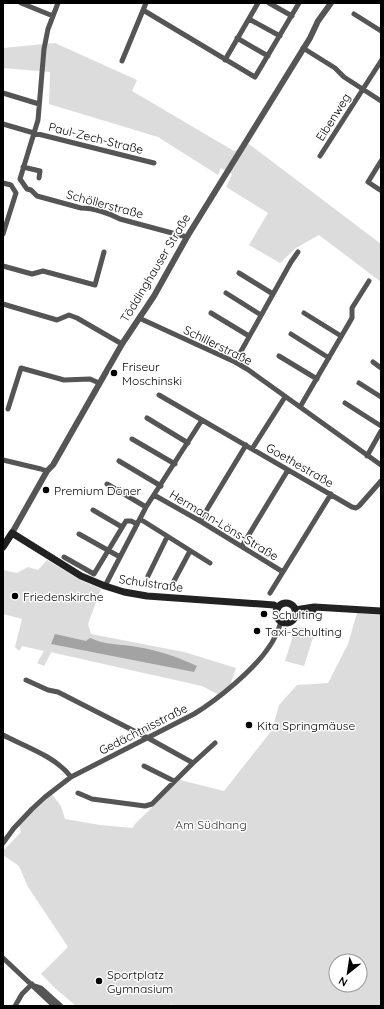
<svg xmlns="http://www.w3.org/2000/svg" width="384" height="1009" font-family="Quicksand,sans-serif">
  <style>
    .green { fill: #dcdcdc; fill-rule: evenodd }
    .water { fill: #a3a3a3 }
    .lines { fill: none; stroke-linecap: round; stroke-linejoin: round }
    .minor { stroke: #555; stroke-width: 5 }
    .tertiary { stroke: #555; stroke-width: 6 }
    .secondary { stroke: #222; stroke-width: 7 }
    .poi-dot { fill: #000; stroke: #fff; stroke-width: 1.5 }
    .labels { text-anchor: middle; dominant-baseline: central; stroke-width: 3; stroke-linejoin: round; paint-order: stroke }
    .street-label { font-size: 12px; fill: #000; stroke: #fff }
    .poi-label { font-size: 12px; fill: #000; stroke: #fff; text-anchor: start }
    .park-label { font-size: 12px; fill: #333; stroke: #fff }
  </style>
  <rect width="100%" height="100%" fill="#fff"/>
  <path class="green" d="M55,43L137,80L132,91L234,151L249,144L381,244V282L319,235L296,248L280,263L249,245L268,213L226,187L232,174L221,168L218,175L158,137L49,104L50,72L3,68V48Z
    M47,560L80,580L101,589L88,624L91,634L184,652L236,668L230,686L219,695L202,686L50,652L51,653L44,666L37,663L44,651L22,646L19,651L15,647L22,619L3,614V570L17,573L28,567L38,570Z
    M357,613L381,615V1006H205L202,1005L199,1006H175L171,1004L170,1006H76L56,989L41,974L68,947L28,887L19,866L3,855V851L21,832L19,824L51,793L61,806L65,819L100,825L133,828L135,824L180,780L224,791L272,730L279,705L297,685L328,683L348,644ZM336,961H360V985H336Z
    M296,626L315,631L304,666L285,661Z"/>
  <path class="water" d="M55,634L86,641L90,638C105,645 121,644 137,647C157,650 178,657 197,666L194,672L51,644Z"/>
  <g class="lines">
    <path class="minor" d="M21,3L53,16
      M58,3L48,29L44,49L38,120L20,179L27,189L31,190L37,196L81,208C93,208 109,213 120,219L187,237
      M269,3L292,16
      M143,10L255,77L299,3
      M354,14L381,31
      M249,19L280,36
      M237,38L268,56
      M303,48L335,68L344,77L381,101
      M225,60L258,3
      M122,61L146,3
      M3,93L39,104
      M3,124L34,133L154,163
      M320,156L381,61
      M381,161L368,182L380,190L381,189
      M23,167L40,171L39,178
      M3,183L11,185L16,193L3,234
      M3,266L32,274L43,271L95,285L104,252
      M239,273L273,294
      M226,293L261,315
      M3,304L57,320L69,315L77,318L122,344
      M211,313L249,336
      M304,313L341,336
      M139,318L235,362L247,369L381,465
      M291,334L329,358
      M279,356L317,379
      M235,362L291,262L298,252
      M373,362L381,368
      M359,383L381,397
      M159,395L352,507L356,508L359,506L381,481
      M345,403L381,426
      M300,407L352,318V308L369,281
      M8,409L21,368L64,380L90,379L99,383
      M147,418L188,443
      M132,439L175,464
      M252,449L285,397
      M367,456L381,431
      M3,460L41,469L47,471
      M119,461L161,486
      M107,484L146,507
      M154,495L200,521L283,572
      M93,510L122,527
      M140,519L210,563
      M200,521L246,445
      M79,534L120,557
      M242,546L288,470
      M64,557L94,574L126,521H131L137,524
      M148,576L167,537
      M174,581L190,551
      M105,586L146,507L202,420
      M270,593L331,494
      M26,680L48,690L58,692L148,738L193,763L152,804L145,806L92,799L78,793
      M3,735C26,747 55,756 71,777
      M193,763L215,743
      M144,766L174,781
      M3,843L14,828L32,809L45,797L71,777L194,714C217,700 254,670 269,647C275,639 278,631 281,622
      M3,958L54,1006
      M35,986L41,988L61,1006
      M15,1006L22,994L32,984"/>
    <path class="tertiary" d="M12,533L47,471L53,465L122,344L154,296L187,237L310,38L318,21L331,3"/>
    <path class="secondary" d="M3,547L12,533L81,576L105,586L124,592L147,596L261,604L274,605L278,608
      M276 613a10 10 0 1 1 20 0a10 10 0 1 1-20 0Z
      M295,610L314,607L381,611
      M295,616L313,610"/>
  </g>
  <g class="poi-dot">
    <circle cx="114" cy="373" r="4"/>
    <circle cx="46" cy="490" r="4"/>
    <circle cx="15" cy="596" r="4"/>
    <circle cx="264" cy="614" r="4"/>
    <circle cx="257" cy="631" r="4"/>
    <circle cx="249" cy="725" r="4"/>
    <circle cx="99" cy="981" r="4"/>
  </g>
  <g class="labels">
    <g class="street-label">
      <text transform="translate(333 117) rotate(-58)">Eibenweg</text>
      <text transform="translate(96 138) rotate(14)">Paul-Zech-Straße</text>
      <text transform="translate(105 204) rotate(15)">Schöllerstraße</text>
      <text transform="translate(155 268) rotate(-59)">Töddinghauser Straße</text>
      <text transform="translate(218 345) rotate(26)">Schillerstraße</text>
      <text transform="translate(300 465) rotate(30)">Goethestraße</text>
      <text transform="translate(224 525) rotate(31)">Hermann-Löns-Straße</text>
      <text transform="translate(151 583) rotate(8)">Schulstraße</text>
      <text transform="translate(143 729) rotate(-27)">Gedächtnisstraße</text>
    </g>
    <g class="poi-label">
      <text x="122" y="366">Friseur<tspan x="122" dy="14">Moschinski</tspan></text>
      <text x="54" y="490">Premium Döner</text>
      <text x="23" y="596">Friedenskirche</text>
      <text x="272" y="614">Schulting</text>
      <text x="265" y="631">Taxi-Schulting</text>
      <text x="257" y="725">Kita Springmäuse</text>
      <text x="107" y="974">Sportplatz<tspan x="107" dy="14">Gymnasium</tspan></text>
    </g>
    <g class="park-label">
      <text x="211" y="824">Am Südhang</text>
    </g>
  </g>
  <rect width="384" height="1009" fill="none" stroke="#000000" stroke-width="8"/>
  <g transform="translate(348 973) rotate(210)"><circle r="19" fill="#ffffff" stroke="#999999"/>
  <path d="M0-3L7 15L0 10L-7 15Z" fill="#000000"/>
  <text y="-6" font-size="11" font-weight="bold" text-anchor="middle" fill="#000000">N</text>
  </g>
</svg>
